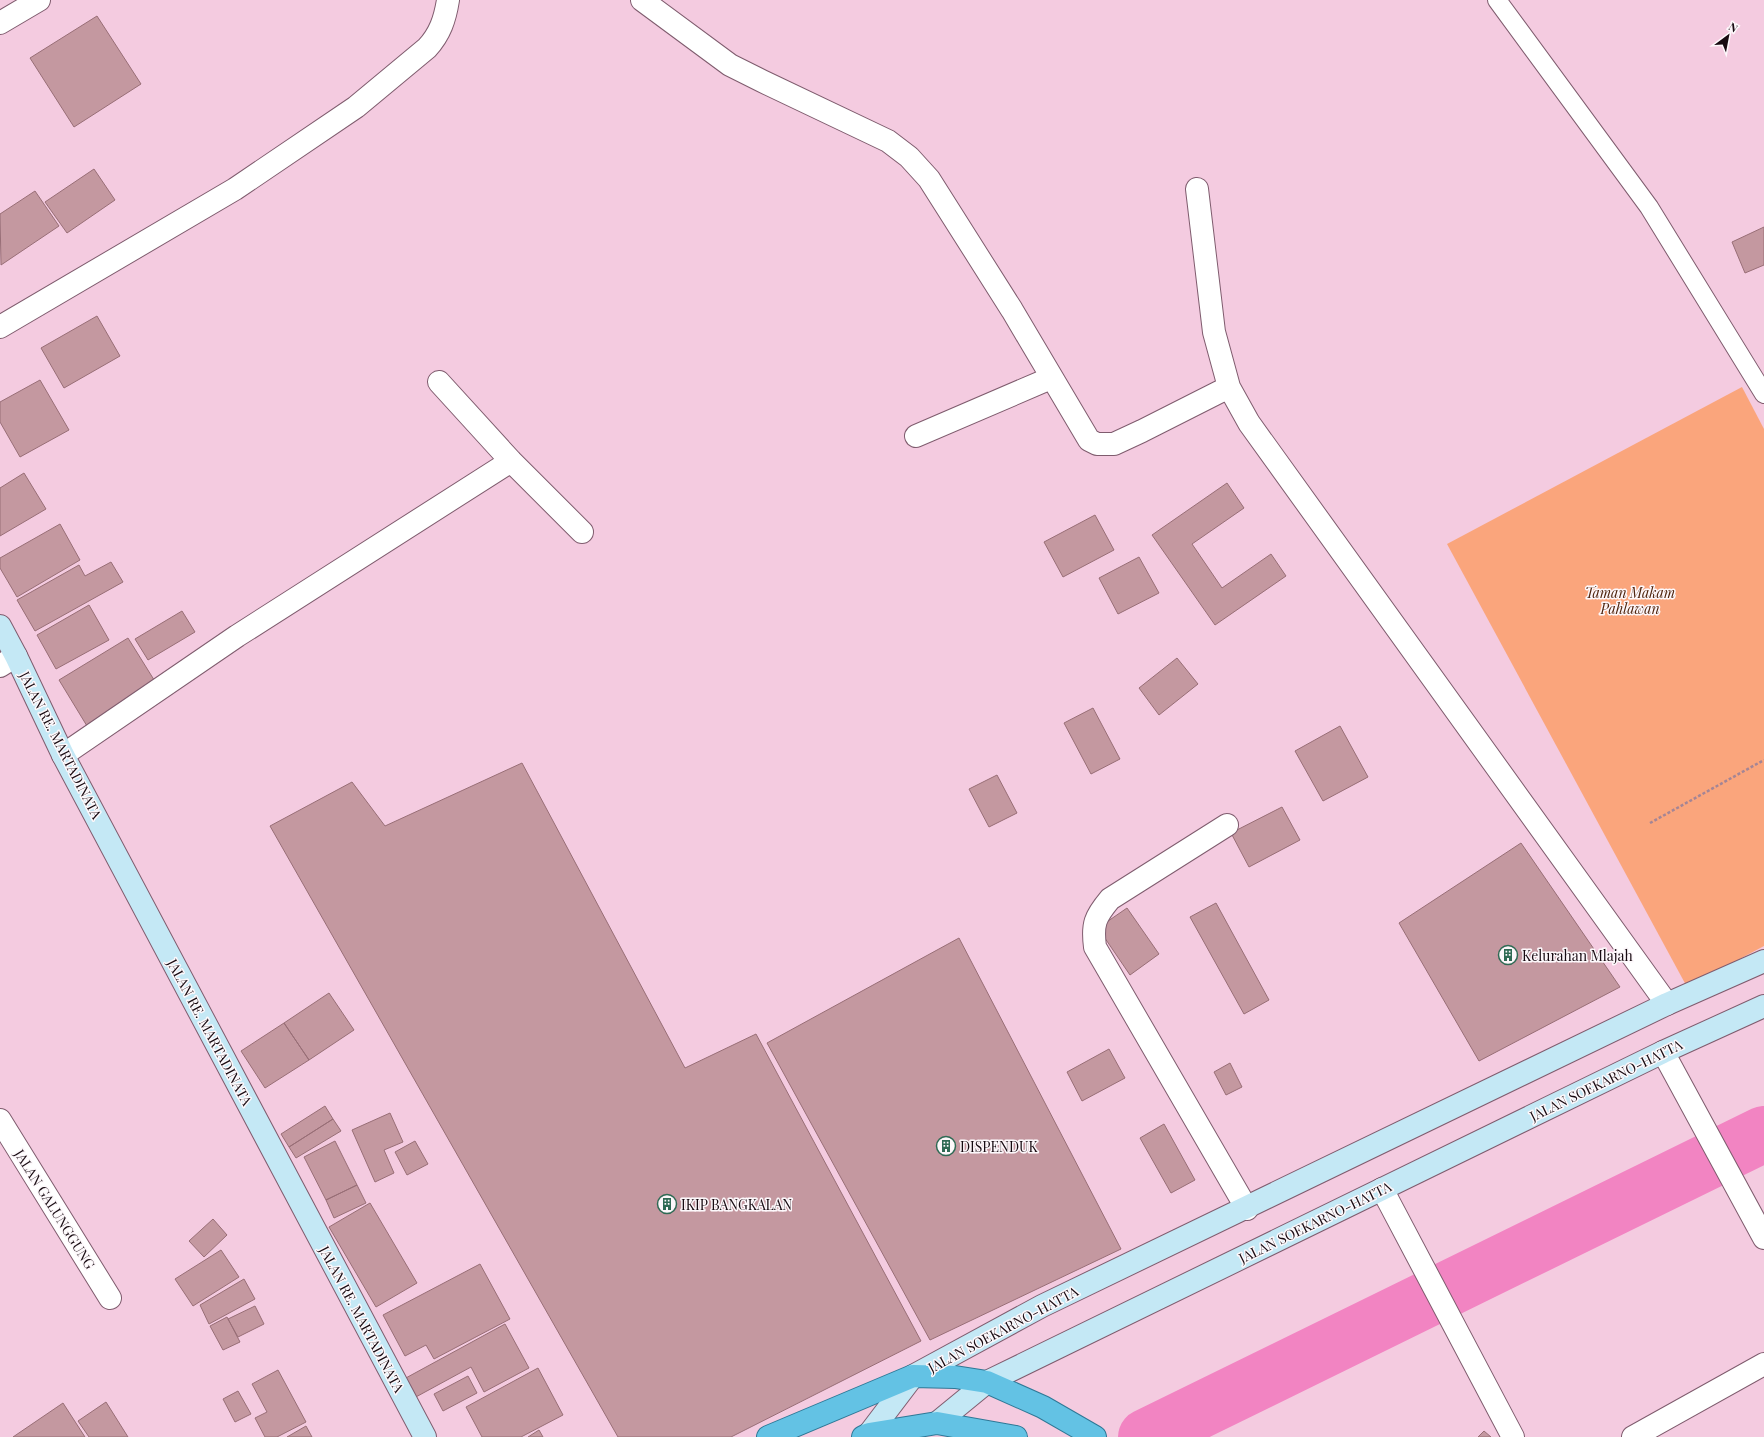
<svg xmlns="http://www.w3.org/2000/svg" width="1764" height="1437" font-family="'Playfair Display',serif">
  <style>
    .green { fill: #faa57c }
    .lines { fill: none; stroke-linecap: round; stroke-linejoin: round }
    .river { stroke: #f284c2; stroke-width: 56 }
    .building { fill: #c498a0; stroke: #986e76 }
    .service-casing { stroke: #7f5c6e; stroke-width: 20 }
    .minor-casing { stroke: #7f5c6e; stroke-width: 24 }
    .secondary-casing { stroke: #7f5c6e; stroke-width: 24 }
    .trunk-casing { stroke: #2f7896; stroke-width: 24 }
    .path { stroke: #a48595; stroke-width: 2.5; stroke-dasharray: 3 2; stroke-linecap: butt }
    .service { stroke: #fff; stroke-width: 18 }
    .minor { stroke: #fff; stroke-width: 22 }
    .secondary { stroke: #c4e8f5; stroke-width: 22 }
    .trunk { stroke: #63c2e4; stroke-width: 22 }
    .labels { text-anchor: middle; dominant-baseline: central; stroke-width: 3; stroke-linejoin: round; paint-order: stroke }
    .park-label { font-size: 14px; font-style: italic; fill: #50250e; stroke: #fdf8fb }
    .street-label { font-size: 14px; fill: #170a11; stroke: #fdf8fb }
    .poi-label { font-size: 14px; fill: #170a11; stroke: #fdf8fb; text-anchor: start }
  </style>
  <rect width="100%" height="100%" fill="#f4cbe0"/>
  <path class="green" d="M1742,387L1764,429V946L1687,987L1447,544Z"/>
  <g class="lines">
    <path class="river" d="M1146,1437L1764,1134"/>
  </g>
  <path class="building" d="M97,16L141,84L74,127L30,58Z
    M94,169L115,200L67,233L45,202Z
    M35,191L59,226L1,265L0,214Z
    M1764,227V265L1745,273L1732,242Z
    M97,316L120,356L64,388L41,348Z
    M40,380L69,430L20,457L0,422V402Z
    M24,473L46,509L0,536V488Z
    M1227,483L1244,508L1192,544L1222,588L1271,554L1286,576L1215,625L1152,535Z
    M1095,515L1114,550L1063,577L1044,542Z
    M60,524L80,560L17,597L0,568V558Z
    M1139,557L1159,593L1118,614L1099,578Z
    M111,562L123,582L35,631L17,600L79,565L85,576Z
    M89,605L109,640L56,669L37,635Z
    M182,611L195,632L148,660L135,639Z
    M128,638L156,683L87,726L59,680Z
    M1177,658L1198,684L1159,715L1139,688Z
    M1093,708L1120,759L1091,774L1064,723Z
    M1340,726L1368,777L1323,801L1295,751Z
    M522,763L685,1068L756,1034L921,1341L731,1437H618L270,826L352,782L385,826Z
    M997,775L1017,813L989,827L969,789Z
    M1282,807L1300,840L1249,867L1231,833Z
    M1521,843L1620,987L1479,1061L1399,923Z
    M1216,903L1269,1000L1244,1014L1190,917Z
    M1127,908L1159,954L1130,975L1098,928Z
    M959,938L1121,1249L930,1340L767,1043Z
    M329,993L354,1030L309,1060L284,1023Z
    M284,1023L309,1060L265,1088L241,1051Z
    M1109,1049L1125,1078L1082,1101L1067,1072Z
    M1230,1063L1242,1087L1226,1095L1214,1072Z
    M325,1106L333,1119L289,1147L281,1134Z
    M390,1113L403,1142L384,1150L394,1173L375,1182L352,1130Z
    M333,1119L341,1131L296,1158L289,1147Z
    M1164,1124L1195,1180L1171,1193L1140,1138Z
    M335,1141L357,1185L326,1200L304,1157Z
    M415,1141L428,1164L407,1175L395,1152Z
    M357,1185L366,1203L334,1218L326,1200Z
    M370,1203L417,1283L376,1307L329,1227Z
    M213,1219L227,1235L204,1257L189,1241Z
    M221,1250L239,1277L193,1306L175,1279Z
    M480,1264L510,1319L434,1359L426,1345L405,1356L383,1315Z
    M244,1279L255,1299L209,1324L200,1305Z
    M255,1306L264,1324L238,1337L228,1319Z
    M227,1317L240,1342L223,1350L210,1326Z
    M505,1324L529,1368L484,1392L471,1367L414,1398L404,1379Z
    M538,1368L563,1415L521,1437H482L466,1407Z
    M278,1370L306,1422L277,1437H265L255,1418L267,1412L252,1384Z
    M468,1376L477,1393L443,1411L434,1394Z
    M238,1391L251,1414L235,1422L223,1399Z
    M106,1402L128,1437H89L78,1421Z
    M63,1403L85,1437H13Z
    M306,1426L312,1437H287Z
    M539,1430L543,1437H528Z
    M1484,1431L1491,1437H1478Z"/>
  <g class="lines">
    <g class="service-casing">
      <path id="service" d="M1497,0L1649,207L1764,394"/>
    </g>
    <g class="minor-casing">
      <path id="minor" d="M642,0L730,65L762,81L888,141L909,157L929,179L1012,310L1089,440L1097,444H1114L1142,431L1229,387
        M0,23L39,0
        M1197,189L1214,332L1229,387L1249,423L1667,1004
        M0,327L235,189L356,107L427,48C440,34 445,19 448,0
        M439,382L511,461L582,532
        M916,436L1051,378
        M0,666L16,656
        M63,755L237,636L511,461
        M1227,825L1110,899C1095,917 1092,924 1095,947L1247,1209
        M1663,1052L1764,1238
        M0,1120L110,1298
        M1382,1189L1513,1437
        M1633,1437L1764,1364"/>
    </g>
    <g class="secondary-casing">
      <path id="secondary" d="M0,626L16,656L63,755L425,1437
        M937,1423L987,1382L1663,1052L1764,1006
        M869,1434L913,1376L1042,1306L1667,1004L1764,961"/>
    </g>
    <g class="trunk-casing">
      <path id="trunk" d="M768,1437L913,1376L955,1377L987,1382L1043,1407L1095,1437
        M863,1437L869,1434L937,1423L1016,1437"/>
    </g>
    <path class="path" d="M1650,823L1764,760"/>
    <use href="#service" class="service"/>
    <use href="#minor" class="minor"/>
    <use href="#secondary" class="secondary"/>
    <use href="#trunk" class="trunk"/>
  </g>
  <defs>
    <g id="building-ring" transform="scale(1)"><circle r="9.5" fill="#fdf8fb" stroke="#2f6a54" stroke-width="1.5"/><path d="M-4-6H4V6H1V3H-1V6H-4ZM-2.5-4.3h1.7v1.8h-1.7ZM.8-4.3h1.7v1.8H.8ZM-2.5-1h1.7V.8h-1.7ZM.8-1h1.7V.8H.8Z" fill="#2f6a54"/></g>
  </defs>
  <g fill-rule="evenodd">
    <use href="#building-ring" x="1508" y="955"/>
    <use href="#building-ring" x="946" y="1146"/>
    <use href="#building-ring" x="667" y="1204"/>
  </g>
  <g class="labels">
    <g class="park-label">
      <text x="1630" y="592">Taman Makam<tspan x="1630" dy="16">Pahlawan</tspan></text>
    </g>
    <g class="street-label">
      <text transform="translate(61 745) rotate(63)">JALAN RE. MARTADINATA</text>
      <text transform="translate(210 1032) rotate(62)">JALAN RE. MARTADINATA</text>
      <text transform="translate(1606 1080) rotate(-26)">JALAN SOEKARNO-HATTA</text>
      <text transform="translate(55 1209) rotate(58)">JALAN GALUNGGUNG</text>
      <text transform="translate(1315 1222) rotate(-26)">JALAN SOEKARNO-HATTA</text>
      <text transform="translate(362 1319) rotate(62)">JALAN RE. MARTADINATA</text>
      <text transform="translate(1003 1329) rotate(-28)">JALAN SOEKARNO-HATTA</text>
    </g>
    <g class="poi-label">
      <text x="1522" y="955">Kelurahan Mlajah</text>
      <text x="960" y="1146">DISPENDUK</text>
      <text x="681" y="1204">IKIP BANGKALAN</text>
    </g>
  </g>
  <g transform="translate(1728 36) rotate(32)" stroke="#fdf8fb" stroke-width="3" paint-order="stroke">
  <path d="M0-3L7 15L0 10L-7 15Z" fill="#170a11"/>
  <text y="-6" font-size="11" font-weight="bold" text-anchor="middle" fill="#170a11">N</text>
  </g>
</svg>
